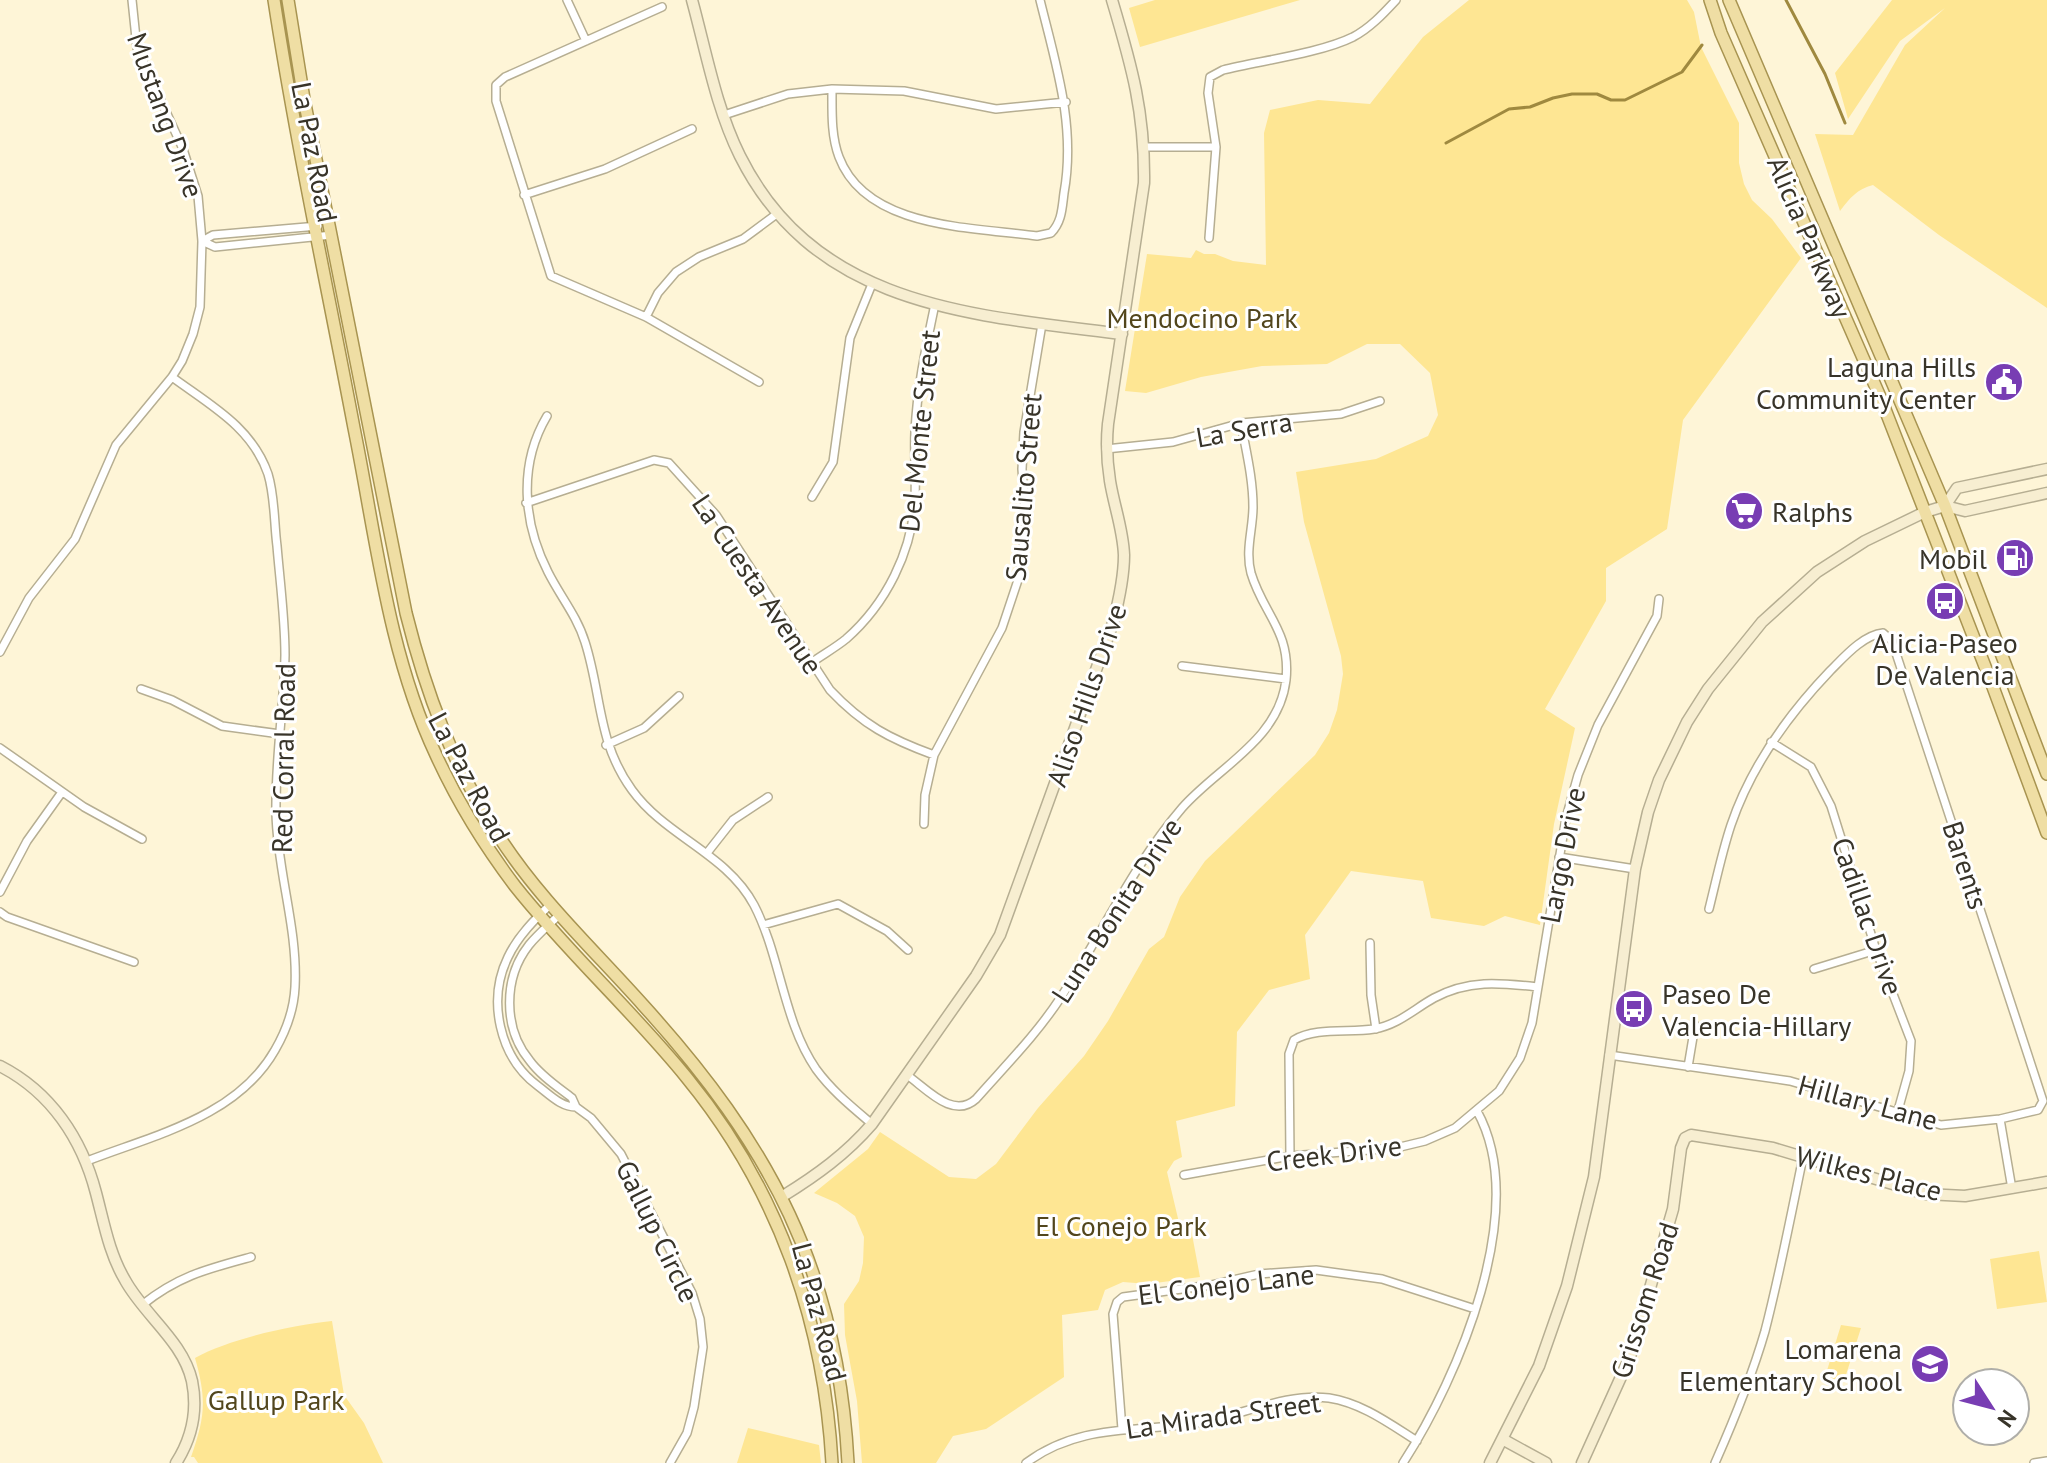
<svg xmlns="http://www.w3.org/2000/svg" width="2047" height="1463" font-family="'PT Sans',sans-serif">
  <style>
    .green { fill: #fee693 }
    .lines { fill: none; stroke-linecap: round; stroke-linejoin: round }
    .stream { stroke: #9f893f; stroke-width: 3 }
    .street-casing { stroke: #b6ae92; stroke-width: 10 }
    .secondary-casing { stroke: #b6ae92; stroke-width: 13 }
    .primary-casing { stroke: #a89451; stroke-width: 14 }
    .street { stroke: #fff; stroke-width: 7 }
    .secondary { stroke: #f7eed1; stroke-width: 10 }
    .primary { stroke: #efdea4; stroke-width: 11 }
    .labels { text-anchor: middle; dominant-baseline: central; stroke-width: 6; stroke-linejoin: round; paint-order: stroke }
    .street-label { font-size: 28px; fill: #383429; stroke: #fff }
    .park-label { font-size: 28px; fill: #52461c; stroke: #fff }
    .poi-label { font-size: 28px; fill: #383429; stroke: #fff; text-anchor: end }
  </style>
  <rect width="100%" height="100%" fill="#fef5d7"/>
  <path class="green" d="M1155,0H1300L1140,47L1129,8Z
    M1469,0H1687L1694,12L1701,47L1739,123V163L1744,184L1752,200L1772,219L1801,258L1683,420L1667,529L1606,568V601L1545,709L1575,728L1554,824L1540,925L1505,916L1484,926L1431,918L1423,881L1351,871L1305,935L1310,979L1269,990L1237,1032L1235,1106L1176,1121L1182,1157L1174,1161L1167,1172L1181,1231L1191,1229L1200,1277L1148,1284L1123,1282L1105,1290L1098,1310L1062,1315L1064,1377L986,1429L953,1436L936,1463H862L857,1401L845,1335L844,1304L859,1281L863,1263L864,1237L855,1216L837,1203L814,1193L868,1149L880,1132L949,1177L976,1179L996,1164L1038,1108L1084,1056L1108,1021L1149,949L1164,937L1180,897L1205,861L1315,755L1329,733L1337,710L1343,674L1341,656L1304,522L1296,472L1376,459L1428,436L1438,415L1430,373L1400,344H1367L1327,364L1262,366L1201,377L1146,393L1125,391L1147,254L1191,258L1196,250L1204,254H1215L1233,261L1266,265L1264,133L1270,110L1318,100L1370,104L1423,37Z
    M1892,0H2047V308L1939,235L1873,185C1857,189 1850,198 1840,211L1815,134L1853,135L1905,45L1945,8L1900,41L1848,119L1835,73Z
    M2039,1251L2047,1302L1997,1309L1990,1259Z
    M332,1321L344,1395L364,1423L383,1463H198L194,1457H191C205,1417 207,1400 195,1358C229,1339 292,1325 332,1321Z
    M1841,1325L1861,1328L1844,1381L1825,1377Z
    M748,1428L819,1445L821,1463H737Z"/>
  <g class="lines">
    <path class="stream" d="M1786,0L1825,74L1845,123
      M1446,143L1509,109L1530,107L1553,98L1572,94H1597L1611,100H1625L1682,72L1702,45"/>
    <g class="street-casing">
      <path id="street" d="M567,0L586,41
        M662,7L505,77L496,85V101L551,276L646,317L759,382
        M832,89C832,112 831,136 839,157C866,229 972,227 1037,236L1051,233C1062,222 1062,208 1064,193C1076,126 1056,65 1040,0
        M724,115L788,94L832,89L904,91L996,109L1066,102
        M1145,147H1216
        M524,195L605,169L692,129
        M1209,238L1216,147L1208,93L1210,77L1223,70C1259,61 1321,53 1353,37C1370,28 1383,14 1396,0
        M202,241L215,247L332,235
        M202,241L213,235L318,226
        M646,317L658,293L676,272L699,257L743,239L778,213
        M547,416C518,465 523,523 548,572C560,596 577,616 585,642C602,695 597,742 632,790C666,837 726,853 754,905C781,957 783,1021 816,1069C832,1091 852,1107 872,1124
        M1106,449L1173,442L1241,423L1341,414L1380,401
        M812,497L833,462L850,338L872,284
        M526,503L654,460L669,463L716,515L830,690C863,725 890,739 934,755
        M0,652L29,598L75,539L116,445L172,377L182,361L193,334L200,307L202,241L198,196L183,149L137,48L132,0
        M811,663C822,655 835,648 846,639C886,604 912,552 915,499C916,477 914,454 915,432C917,388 926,347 935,304
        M1182,666L1286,679
        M141,689L172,700L222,726L280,734
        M1771,742L1811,767L1831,806L1876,950L1911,1041L1909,1071L1897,1114
        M606,745L644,728L679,696
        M0,748L84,807L142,839
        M924,824L925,795L934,755L1002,628L1020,574L1026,523L1022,469L1024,432L1042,324
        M707,853L733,820L768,797
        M1559,857L1635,869
        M0,892L27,841L62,792
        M551,904C535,919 518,936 508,957C487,1000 499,1057 538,1086C550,1095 561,1107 576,1107
        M0,912L7,917L134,962
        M560,914C550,924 538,934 529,945C503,978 503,1029 530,1061C541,1076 558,1087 572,1098L576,1107L591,1118L621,1154L692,1293L700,1319L703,1347L694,1407L687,1433L670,1463
        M763,925L838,904L887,931L908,950
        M1370,943L1371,995L1376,1029
        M1814,969L1876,950
        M1609,1055L1790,1081L1941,1125L2000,1119L2038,1110L2043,1101L1892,641L1883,633C1863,635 1844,657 1830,671C1787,716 1751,766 1731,825C1722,852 1716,881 1709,909
        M1688,1067L1695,1025
        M907,1075C927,1089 953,1120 976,1099C1005,1066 1037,1034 1061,997C1102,934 1133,865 1182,808C1218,767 1279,740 1286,680C1291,631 1263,614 1251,573C1245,550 1253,529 1253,507C1253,478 1246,451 1241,423
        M2000,1119L2012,1189
        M1290,1156L1289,1054L1294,1040C1316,1027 1349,1033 1374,1029C1398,1025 1414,1009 1434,998C1469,979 1501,983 1538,987
        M87,1161C154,1135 237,1117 275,1050C286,1031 294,1008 295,987C298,928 277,871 276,813C275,760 284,707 285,655C285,619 280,582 277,546C274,523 275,497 268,474C252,427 210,405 172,377
        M1184,1175L1290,1156L1396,1148L1425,1141L1455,1128L1499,1091L1520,1058L1532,1023L1566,818L1578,775L1598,725L1657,616L1659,599
        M142,1305C178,1276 207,1269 251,1257
        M1122,1429L1113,1314L1117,1302L1123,1297L1211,1285L1259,1274L1316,1270L1382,1279L1475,1309
        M1026,1463C1081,1422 1140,1433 1203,1422C1245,1414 1286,1393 1329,1398C1362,1403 1390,1424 1417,1441
        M1403,1463C1458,1378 1531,1209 1477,1111
        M1715,1463C1734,1420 1752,1376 1765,1331C1780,1273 1791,1215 1803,1157
        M2034,1463L2047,1461"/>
    </g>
    <g class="secondary-casing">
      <path id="secondary" d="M692,0C706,51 716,108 740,156C816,308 973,315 1122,334
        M1945,506L1957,488L2047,469
        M0,1066C51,1092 82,1139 96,1193C104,1223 109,1253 125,1280C144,1315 183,1341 192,1381C198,1411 192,1438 176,1463
        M783,1196C817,1175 846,1154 872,1124L976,976L1000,935L1113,623C1119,600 1124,578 1124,555C1123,529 1114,506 1110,481C1107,462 1106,444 1108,424L1144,183C1145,113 1132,67 1112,0
        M1504,1440L1546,1463
        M1490,1463L1539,1366L1567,1286L1594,1177L1635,869L1648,812L1659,780L1687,722L1708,689L1762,622L1817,572L1865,541L1925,512L1945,506L1965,511L2047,493
        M1582,1463L1630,1357L1673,1209L1681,1148L1685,1138L1691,1135L1773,1148L1926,1194L1965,1196L2047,1182"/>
    </g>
    <g class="primary-casing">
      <path id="primary" d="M274,0C296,143 327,285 354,428C376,537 388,653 436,755C457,801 484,845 515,886C568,953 633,1011 687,1078C778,1189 824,1321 832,1463
        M288,0L304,99L406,613C426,693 453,766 498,835C538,898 594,950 643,1005C770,1145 838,1271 848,1463
        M1710,0L1721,33L1881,399L1993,687L2047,833
        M1729,0L1945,506L2047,774"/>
    </g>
    <use href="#street" class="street"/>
    <use href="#secondary" class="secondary"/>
    <use href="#primary" class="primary"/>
  </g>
  <defs>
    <g id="civic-disc" transform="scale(2)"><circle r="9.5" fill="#783db3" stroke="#fff"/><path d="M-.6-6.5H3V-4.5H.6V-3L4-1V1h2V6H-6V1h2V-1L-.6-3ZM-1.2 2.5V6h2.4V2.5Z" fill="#fff"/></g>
    <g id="supermarket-disc" transform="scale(2)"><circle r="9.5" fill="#783db3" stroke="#fff"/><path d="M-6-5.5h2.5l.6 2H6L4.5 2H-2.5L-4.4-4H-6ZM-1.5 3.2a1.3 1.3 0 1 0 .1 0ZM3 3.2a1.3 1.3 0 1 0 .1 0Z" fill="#fff"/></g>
    <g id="fuel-disc" transform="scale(2)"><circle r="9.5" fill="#783db3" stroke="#fff"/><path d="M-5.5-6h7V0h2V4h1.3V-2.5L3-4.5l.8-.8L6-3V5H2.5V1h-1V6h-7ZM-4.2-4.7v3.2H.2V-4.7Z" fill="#fff"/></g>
    <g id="bus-disc" transform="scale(2)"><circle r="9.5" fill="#783db3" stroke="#fff"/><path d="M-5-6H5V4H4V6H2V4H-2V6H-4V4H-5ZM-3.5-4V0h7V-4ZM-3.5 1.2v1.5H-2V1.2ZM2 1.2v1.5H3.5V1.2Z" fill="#fff"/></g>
    <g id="school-disc" transform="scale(2)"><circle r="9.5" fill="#783db3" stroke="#fff"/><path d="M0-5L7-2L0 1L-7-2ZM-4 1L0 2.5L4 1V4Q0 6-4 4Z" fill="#fff"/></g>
  </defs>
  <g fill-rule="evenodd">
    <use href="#civic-disc" x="2004" y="382"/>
    <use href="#supermarket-disc" x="1744" y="511"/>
    <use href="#fuel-disc" x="2015" y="558"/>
    <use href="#bus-disc" x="1945" y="601"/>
    <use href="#bus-disc" x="1634" y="1009"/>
    <use href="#school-disc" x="1930" y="1364"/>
  </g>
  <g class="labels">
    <g class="street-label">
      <text transform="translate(166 115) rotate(70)">Mustang Drive</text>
      <text transform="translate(315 152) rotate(79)">La Paz Road</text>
      <text transform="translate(1810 237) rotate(67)">Alicia Parkway</text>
      <text transform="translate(1244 429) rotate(-10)">La Serra</text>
      <text transform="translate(919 431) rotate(-84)">Del Monte Street</text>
      <text transform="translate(1023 487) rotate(-85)">Sausalito Street</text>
      <text transform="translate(758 584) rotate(56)">La Cuesta Avenue</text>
      <text transform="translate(1086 695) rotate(-71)">Aliso Hills Drive</text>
      <text transform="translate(283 758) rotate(-89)">Red Corral Road</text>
      <text transform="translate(470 777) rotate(62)">La Paz Road</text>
      <text transform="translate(1562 855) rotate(-79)">Largo Drive</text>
      <text transform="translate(1966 865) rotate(72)">Barents</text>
      <text transform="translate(1116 910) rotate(-57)">Luna Bonita Drive</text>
      <text transform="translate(1868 916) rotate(71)">Cadillac Drive</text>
      <text transform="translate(1868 1102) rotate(15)">Hillary Lane</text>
      <text transform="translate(1334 1153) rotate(-7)">Creek Drive</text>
      <text transform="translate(1869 1173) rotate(14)">Wilkes Place</text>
      <text transform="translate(658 1231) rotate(64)">Gallup Circle</text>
      <text transform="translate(1226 1284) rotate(-7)">El Conejo Lane</text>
      <text transform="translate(1644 1300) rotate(-72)">Grissom Road</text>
      <text transform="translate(820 1312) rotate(75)">La Paz Road</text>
      <text transform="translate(1223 1415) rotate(-8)">La Mirada Street</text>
    </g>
    <g class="park-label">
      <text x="1202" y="317">Mendocino Park</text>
      <text x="1121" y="1225">El Conejo Park</text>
      <text x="276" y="1399">Gallup Park</text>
    </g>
    <g class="poi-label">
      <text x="1976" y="366">Laguna Hills<tspan x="1976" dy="32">Community Center</tspan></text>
      <text x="1772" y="511" text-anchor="start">Ralphs</text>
      <text x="1987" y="558">Mobil</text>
      <text x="1945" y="642" text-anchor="middle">Alicia-Paseo<tspan x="1945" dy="32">De Valencia</tspan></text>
      <text x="1662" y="993" text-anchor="start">Paseo De<tspan x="1662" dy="32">Valencia-Hillary</tspan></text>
      <text x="1902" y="1348">Lomarena<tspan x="1902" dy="32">Elementary School</tspan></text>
    </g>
  </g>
  <g transform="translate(1991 1407) rotate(126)"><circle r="38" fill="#ffffff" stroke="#afaea9" stroke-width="2"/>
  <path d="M0-6L14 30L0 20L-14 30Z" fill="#783db3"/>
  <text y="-12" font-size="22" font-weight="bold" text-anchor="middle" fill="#383429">N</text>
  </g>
</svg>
